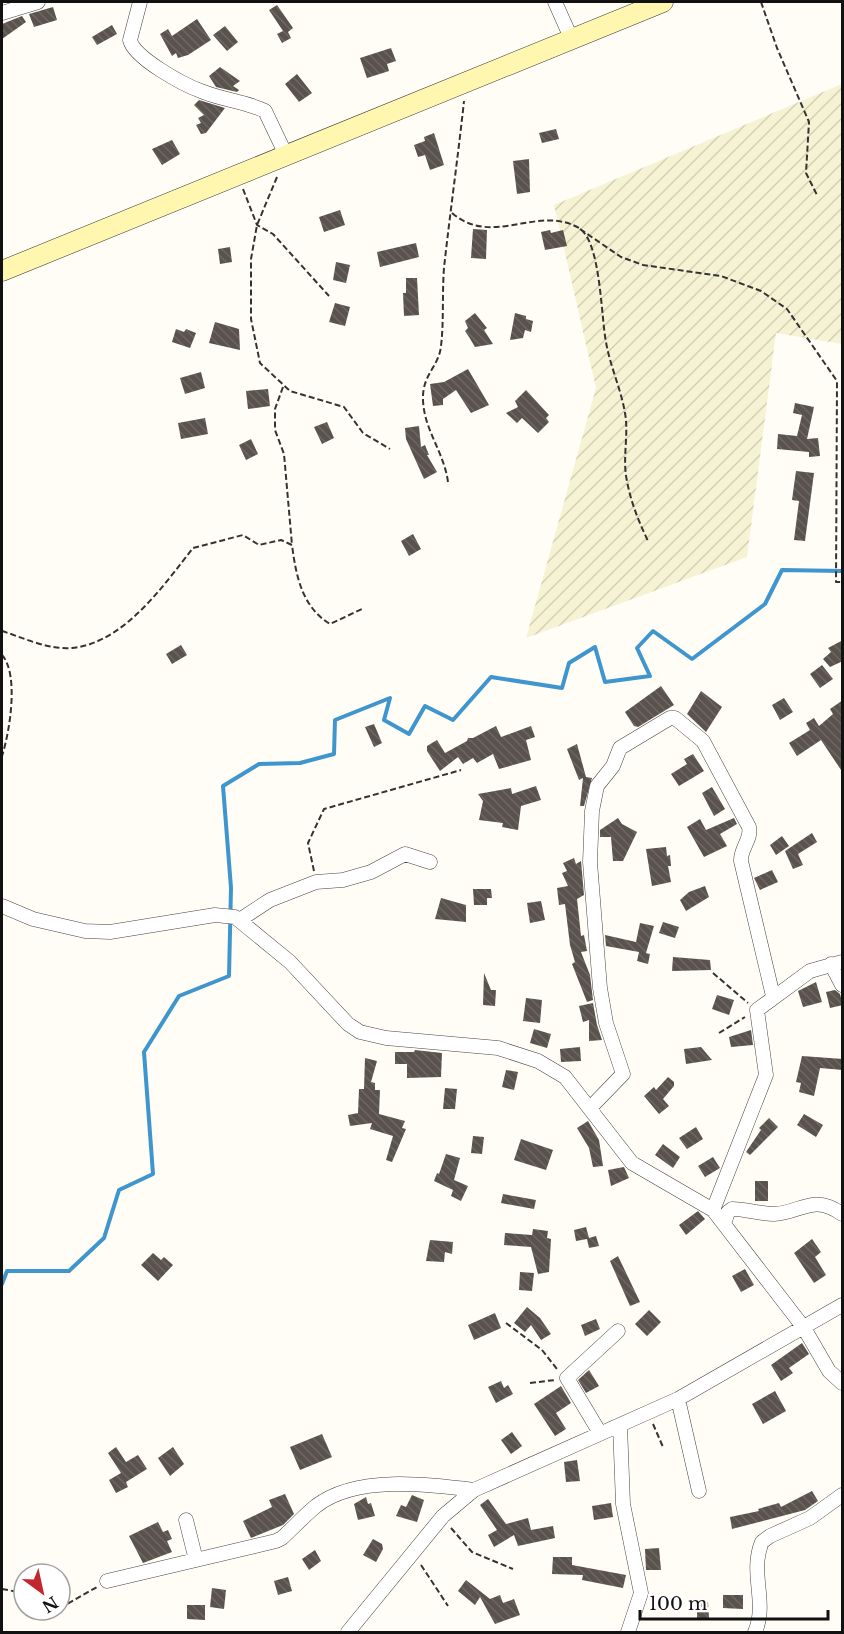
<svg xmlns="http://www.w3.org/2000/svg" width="844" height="1634" font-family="'Libre Baskerville',serif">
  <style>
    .farmland { fill: url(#farmland-furrows) }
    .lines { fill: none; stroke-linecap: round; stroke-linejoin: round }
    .stream { stroke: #3f96cf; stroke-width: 4 }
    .building { fill: url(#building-back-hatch) }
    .minor-casing { stroke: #444; stroke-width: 15 }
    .secondary-casing { stroke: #333; stroke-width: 21 }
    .path { stroke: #333; stroke-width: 2; stroke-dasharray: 6 3; stroke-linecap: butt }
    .minor { stroke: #fff; stroke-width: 14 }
    .secondary { stroke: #fff6b0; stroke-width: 20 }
  </style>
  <defs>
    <pattern id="farmland-furrows" width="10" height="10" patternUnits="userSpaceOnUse" patternTransform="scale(1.5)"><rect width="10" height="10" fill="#f6f3d4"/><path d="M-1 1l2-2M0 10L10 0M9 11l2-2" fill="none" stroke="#d2cfb5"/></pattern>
    <pattern id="building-back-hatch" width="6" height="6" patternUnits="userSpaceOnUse" patternTransform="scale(1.5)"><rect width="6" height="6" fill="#5a524d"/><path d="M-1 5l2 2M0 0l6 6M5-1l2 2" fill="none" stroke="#6d6662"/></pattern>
  </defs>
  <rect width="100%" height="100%" fill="#fffdf5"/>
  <path class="farmland" d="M842,84V344L776,333L747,557L526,638L596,388L554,205Z"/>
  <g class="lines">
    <path class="stream" d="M2,1284L7,1271H69L104,1238L119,1190L153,1174L144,1052L179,996L229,976L231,888L223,786L259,764L300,763L334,754L335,720L390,698L384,720L409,734L425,706L453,720L491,677L562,688L569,663L595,647L605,682L650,676L637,648L653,631L692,659L765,604L782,570L842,571"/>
  </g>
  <path class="building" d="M277,5L293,28L288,32L291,38L282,43L277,34L283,31L269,10Z
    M53,7L57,20L34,27L29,14Z
    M22,16L26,22L2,39V24Z
    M197,19L211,40L188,55L178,58L176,53L172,56L160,34L168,29L172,36Z
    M112,25L117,34L97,45L92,37Z
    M225,26L238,42L227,51L213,35Z
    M391,48L396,61L387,64L389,71L367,78L360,58Z
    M220,67L240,81L233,86L239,90L237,92L216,87L209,76Z
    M297,74L312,93L299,102L285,84Z
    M199,100L225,108L206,133L201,134L196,125L201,123L198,118L204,115L194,105Z
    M556,129L559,139L542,143L539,133Z
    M434,133L444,165L430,170L425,155L418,157L414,145L425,141L424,137Z
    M172,140L180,154L162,165L152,149Z
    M529,159L530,192L517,194L513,161Z
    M340,210L345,225L324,232L319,217Z
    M473,229L487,230L486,259L471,258Z
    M550,230L551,233L563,230L567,246L545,250L541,232Z
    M416,243L419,257L380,267L377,252Z
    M230,247L232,262L220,264L218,249Z
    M336,262L350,265L346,283L333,280Z
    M406,278H417L419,315L404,316L403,293H406Z
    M335,303L350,307L345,326L329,322Z
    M475,313L487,328L484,330L493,344L475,347L469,337L465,331L468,328L465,321Z
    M515,313L526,316V319L533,321L531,332L525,330L523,338L510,340Z
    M215,322L239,329L240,350L209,343Z
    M176,329L184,332L186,329L196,333L190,348L172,342Z
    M468,369L489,405L471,413L456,390L443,399V405L433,406L430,384L444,382Z
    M201,372L205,388L185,394L180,378Z
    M268,389L270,406L248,409L246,391Z
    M526,390L549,415L546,418L549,422L538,433L522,418L517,423L506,413L518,407L515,401Z
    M795,403L814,407L807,439L818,438L820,456L809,457V452L777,449L778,434L797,436L802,415L793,413Z
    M205,418L208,434L181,439L178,423Z
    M327,422L334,438L322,444L314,427Z
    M419,426L421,447L425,445L429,455H427L437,472L424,479L406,439L405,428Z
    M251,439L258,454L246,460L239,445Z
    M796,471L814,473L805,541L794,540L799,501L792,500Z
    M413,534L421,549L409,556L401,541Z
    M843,640V661L830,667L823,659L831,652L828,648Z
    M181,645L187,655L172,664L166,654Z
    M822,665L833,679L820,688L810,674Z
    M661,686L674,705L638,727L634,726L625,712Z
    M701,691L722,707L706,732L687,714Z
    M784,698L793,712L780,720L772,705Z
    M843,700V773L821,740L797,756L789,743L810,730L806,723L814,718L819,726L833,714L830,709Z
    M374,724L382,743L374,747L365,727Z
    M496,726L501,737L531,726L535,737L526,740L531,760L499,769L493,754L477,763L473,758L463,764L458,757L440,771L427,751V746L437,740L445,753L467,741L468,738H473Z
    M577,744L586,777L592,778L584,806H580L583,778L579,780L567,749Z
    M693,754L704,771L679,786L671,774L687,764L684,759Z
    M536,786L541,800L521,806L518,830L502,827L503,823L479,820L483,801L478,794L511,788L512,794Z
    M712,787L725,809L714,816L702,793Z
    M618,818L622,824L637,832L623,861H613L611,837H600V830Z
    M734,818L737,824L720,834L727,846L704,857L687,827L700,819L706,830Z
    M812,833L817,842L798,854L803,865L793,869L785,851Z
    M782,836L789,846L776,855L770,845Z
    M666,847L667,856L670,855L671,866H668L671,882L652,886L646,849Z
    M574,858L576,864L581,861L584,895L577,899L581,936L584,935L587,951L581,952L590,975L593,1000L587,1002L572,964L575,962L570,945L565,904L559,905L557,888L568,886L562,873L567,871L563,863Z
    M772,870L778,882L760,890L754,878Z
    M705,886L709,897L686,911L680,900L689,892Z
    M473,889H491L492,898H487V905H474Z
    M441,898L466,905V922L435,919Z
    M541,901L545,920L530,923L527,903Z
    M663,922L679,927L675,938L659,933Z
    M640,923L654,926L646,953L650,954L648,964L637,961L639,952L606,946L605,935L636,942Z
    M673,957L710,960L711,970L672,971Z
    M484,973L491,990H496L495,1006L483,1005Z
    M816,982L822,1002L803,1007L798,991Z
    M835,990L840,994L843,1005L830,1008L826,992Z
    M717,995L734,1000L729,1015L712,1009Z
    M526,998L542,1000L540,1023L523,1021Z
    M593,1003L597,1025L602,1040L589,1041V1020L583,1022L579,1006Z
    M534,1029L551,1034L547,1048L530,1043Z
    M751,1030L753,1045L731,1047L729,1037Z
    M580,1047L581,1061L561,1062L560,1049Z
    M701,1047L712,1060L686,1064L684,1049Z
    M415,1050L442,1053L441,1077L407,1078V1064H395V1052H414Z
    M802,1056L843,1059V1070L820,1068L814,1096L799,1092L801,1083L796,1082Z
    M365,1058L377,1061L371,1082L375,1083V1090H380L379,1114L405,1121L402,1128L406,1129L392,1162L386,1160L393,1136L370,1129L372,1123L350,1126L348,1115L358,1113L359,1089H364Z
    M506,1070L518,1072L514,1090L502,1087Z
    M668,1077L674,1082V1086L663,1099L669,1106L659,1114L644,1096L654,1087L656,1090Z
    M445,1088L457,1089L455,1109H443Z
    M804,1114L823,1125L816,1137L797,1125Z
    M769,1118L778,1127L750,1155L746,1152L761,1130L759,1128Z
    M588,1121L599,1140L603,1166L593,1167L589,1148L577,1128Z
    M696,1127L703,1139L687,1149L679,1138Z
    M473,1136L484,1137L482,1154L471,1153Z
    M521,1139L553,1150L546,1170L514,1160Z
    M663,1144L680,1157L673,1168L655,1155Z
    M446,1154L460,1158L454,1180L468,1186L461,1201L451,1196L453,1190L434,1181L437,1173L439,1174Z
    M713,1157L720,1168L705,1177L698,1166Z
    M624,1167L629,1178L611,1186L608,1170Z
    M755,1181H768V1201H755Z
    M503,1194L536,1200L534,1209L501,1203Z
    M698,1211L705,1219L686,1235L679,1225Z
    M586,1227L589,1238L596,1236L599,1246L589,1248L587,1239L576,1241L574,1230Z
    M533,1229L548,1231L547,1238L551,1239L549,1272L538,1274L531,1247L504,1245L505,1233L532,1235Z
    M812,1239L821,1252L815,1257L826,1275L814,1283L794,1253Z
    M430,1240L453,1242L452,1254L445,1252L444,1262L426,1261Z
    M153,1253L161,1260L164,1257L173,1265L158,1281L141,1265Z
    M618,1256L640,1302L630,1306L610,1261Z
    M745,1269L754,1285L741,1292L732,1276Z
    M520,1272L534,1273L532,1291L519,1290Z
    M527,1307L540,1318L551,1334L541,1340L531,1325L525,1332L514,1323Z
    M649,1310L661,1322L647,1336L635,1324Z
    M495,1313L501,1328L474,1340L468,1325Z
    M596,1319L600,1329L585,1336L581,1325Z
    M802,1343L809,1354L789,1368L793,1373L781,1381L771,1365Z
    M589,1370L599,1386L586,1393L578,1380Z
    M501,1381L504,1388L508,1385L513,1394L496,1403L488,1387Z
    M561,1386L571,1403L556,1413L566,1429L555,1436L534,1404Z
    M775,1391L786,1411L763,1424L752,1404Z
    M512,1432L522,1446L511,1454L501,1440Z
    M322,1434L332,1457L300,1470L290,1447Z
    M116,1447L126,1462L138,1455L147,1469L126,1482L128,1487L116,1493L109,1480L121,1473L108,1453Z
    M173,1447L184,1464L170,1476L158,1458Z
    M577,1460L580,1481L566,1482L564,1462Z
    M812,1491L818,1501L805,1510L732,1529L730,1517L759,1511L758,1509L779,1503L781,1507Z
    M285,1494L294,1514L283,1525L251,1538L243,1521L272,1507L269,1500Z
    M412,1495L424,1500L417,1522L396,1516L401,1505L406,1507Z
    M366,1497L368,1504L371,1503L375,1516L358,1520L354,1504Z
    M488,1499L506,1524L528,1518L531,1530L553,1526L555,1538L518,1546L514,1535L494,1547L488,1535L497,1530L480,1505Z
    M611,1503L613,1517L594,1520L592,1506Z
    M158,1522L163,1532L168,1530L172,1539L167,1541L172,1552L143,1563L129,1536Z
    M373,1539L382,1544L383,1549L376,1562L363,1555Z
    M659,1548L661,1570H646L645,1549Z
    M315,1550L321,1561L309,1570L302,1559Z
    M553,1557H572V1565L626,1575L623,1588L582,1580L583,1575L552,1574Z
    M288,1577L292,1591L278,1595L274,1581Z
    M466,1580L490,1599L500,1595L503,1603L514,1599L520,1615L495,1624L480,1597L475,1605L458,1591Z
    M212,1588L226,1590L224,1609L210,1607Z
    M723,1595H743V1609L723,1608Z
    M708,1602L709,1618L697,1619V1603Z
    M187,1605H205V1620L187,1619Z"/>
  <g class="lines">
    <g class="minor-casing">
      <path id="minor" d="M140,2L130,40C134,58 184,85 201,91C222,100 245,101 265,111L286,155
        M555,2L571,38
        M2,13L38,2
        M2,906L33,919L85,931L110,932L215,915L235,917L290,962L348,1024L360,1032L386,1038L498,1048L538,1061L565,1077L632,1163L713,1210L804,1328L829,1371L842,1383
        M241,919L270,900L316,882L343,880L371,872L405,854L430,862
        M831,964L842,985
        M591,1107L623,1074L606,1023L600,988L590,862L592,811L597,786L613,766L620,748L670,718H675L703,741L749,827C752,839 740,849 741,861L773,996
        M713,1210L766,1075L757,1010L810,971L842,962
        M724,1224L728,1212L732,1209C746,1209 761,1214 774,1214C801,1213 813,1193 842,1214
        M678,1399L699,1491
        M620,1425L623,1504L641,1593L628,1632
        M600,1433L567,1378L618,1331
        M186,1520L196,1560
        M107,1581L276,1541L282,1538C293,1528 304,1516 316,1506C356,1475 427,1484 474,1490
        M348,1632L443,1516L474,1490L678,1399L842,1305
        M755,1632C768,1602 749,1573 762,1542L770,1536L810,1518L842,1495"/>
    </g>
    <g class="secondary-casing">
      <path id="secondary" d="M2,271L663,2"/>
    </g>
    <path class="path" d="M761,2L777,48L809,122L806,173L817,195
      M277,177L257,225L251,259V319L260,363L290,391L344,407L363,433L390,449
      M243,189L257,225L273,234L329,296
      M452,213C493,248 537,204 579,228C601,241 601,318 606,342C610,366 621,389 625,413C629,435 622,459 627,481C631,503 639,522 648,541
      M580,229L621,257L643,265L721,276L761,291L787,309L837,381L836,582H842
      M283,387L275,409V430L284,454L292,545
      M448,482C444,452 424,430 423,400C422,374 439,367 441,346C444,321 442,294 444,268C450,213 458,157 464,101
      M2,631C24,638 48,650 72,648C124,643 164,585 193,548L243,535L259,545L281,540L292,545C296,576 302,607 330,624L362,609
      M2,655C19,674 10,731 2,756
      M314,871L308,843L324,809L461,770
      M713,973L748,1003
      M719,1033L745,1017
      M506,1323L542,1350L557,1369
      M530,1383L555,1380
      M653,1424L663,1447
      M451,1528L472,1552L513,1569
      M421,1565L448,1606
      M2,1589L24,1593
      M60,1608L97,1587"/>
    <use href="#minor" class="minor"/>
    <use href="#secondary" class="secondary"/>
  </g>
  <rect width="844" height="1634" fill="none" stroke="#111111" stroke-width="6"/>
  <g transform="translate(42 1592) rotate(147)"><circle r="28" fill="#ffffff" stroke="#a0a0a0" stroke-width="1.5"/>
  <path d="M0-4.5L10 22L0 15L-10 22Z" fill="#c4262e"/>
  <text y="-9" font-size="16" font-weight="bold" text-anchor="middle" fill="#111111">N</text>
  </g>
  <path d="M640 1610v9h188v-9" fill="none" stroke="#111111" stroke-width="3"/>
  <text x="649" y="1610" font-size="18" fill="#111111" stroke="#ffffff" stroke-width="4.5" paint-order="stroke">100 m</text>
</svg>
